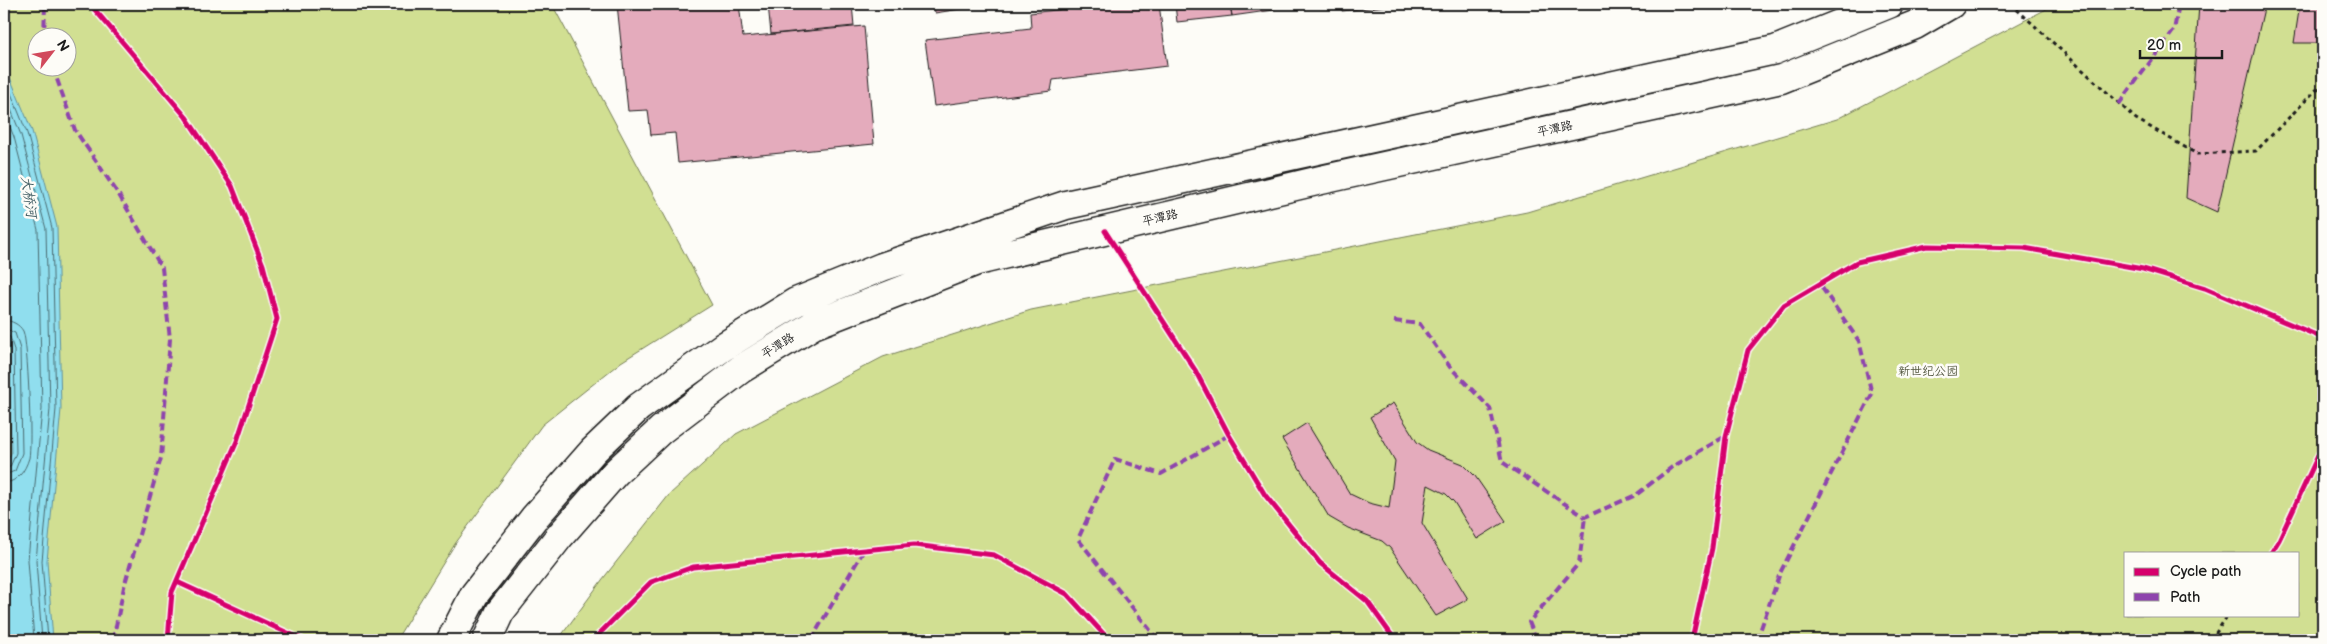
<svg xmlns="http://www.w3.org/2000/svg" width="2327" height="644" font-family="'Balsamiq Sans','LXGW WenKai TC',sans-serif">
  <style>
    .green { fill: #d1df92; stroke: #767e57; fill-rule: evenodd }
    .water { fill: #90deee; stroke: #62909a }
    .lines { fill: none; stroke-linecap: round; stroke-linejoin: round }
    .shore { stroke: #4a6a70; stroke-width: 1 }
    .building { fill: #e4abbc; stroke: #1c1c1c }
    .major-casing { stroke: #1c1c1c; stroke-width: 31 }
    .path { stroke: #1c1c1c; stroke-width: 3; stroke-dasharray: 4 4; stroke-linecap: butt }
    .major { stroke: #fdfcf7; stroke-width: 28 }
    .quiet { stroke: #8e44ad; stroke-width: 4; stroke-dasharray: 8 4; stroke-linecap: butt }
    .cycleway-casing { stroke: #fdfcf7; stroke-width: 8 }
    .cycleway { stroke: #d6006c; stroke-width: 5 }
    .labels { text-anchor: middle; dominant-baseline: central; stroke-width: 5; stroke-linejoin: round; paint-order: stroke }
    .street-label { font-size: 12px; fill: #1c1c1c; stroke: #fdfcf7 }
    .park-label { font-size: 12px; fill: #52563f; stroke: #fdfcf7 }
    .water-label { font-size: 14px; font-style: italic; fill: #456066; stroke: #fdfcf7 }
  </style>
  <rect width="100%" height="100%" fill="#fdfcf7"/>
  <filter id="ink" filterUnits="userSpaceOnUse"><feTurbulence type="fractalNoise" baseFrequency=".02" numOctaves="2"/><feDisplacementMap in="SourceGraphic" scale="10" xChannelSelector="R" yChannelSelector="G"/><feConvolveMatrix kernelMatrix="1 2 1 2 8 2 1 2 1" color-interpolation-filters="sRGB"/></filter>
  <g filter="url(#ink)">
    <path class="green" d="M4,4H552L712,305L621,362L542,425L455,544L396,640H4ZM38,38H68V68H38Z
      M2056,4H2323V640H558L602,580L669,495L736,434L883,357L1031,310L1527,212L1837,119ZM2126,553H2298V615H2126Z"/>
    <path class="water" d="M4,63L32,131L57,227L61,409L47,561L53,640H4V469L11,453L9,351L4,329Z"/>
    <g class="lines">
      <path class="shore" d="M4,76L27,133L52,228L56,409L42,561L48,640
        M4,92L21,135L46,229L50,409L36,561L42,640
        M4,112L14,137L38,230L42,409L28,560L34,640
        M4,320C12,321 19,324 23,331C28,342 32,445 29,458C25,471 18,482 4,483
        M4,328L15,333L20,349L22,453L15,471L4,475
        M4,334L10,337L14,350L16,453L10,467L4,469"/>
    </g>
    <path class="building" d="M617,4H739L743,37L864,26L874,144L678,163L675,133L651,135L648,110L628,111Z
      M768,4H852L854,26L771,34Z
      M934,4H972L973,7L935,13Z
      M1108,4H1159L1167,66L1053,80L1051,91L934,106L925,40L1031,28L1030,13Z
      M1175,4H1230L1232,16L1177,22Z
      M1230,4H1273L1274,10L1232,16Z
      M1341,4H1403L1342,11Z
      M2199,4H2265L2217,212L2186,198Z
      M2300,4H2323V43H2294Z
      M1393,403L1417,442L1428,450L1463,464L1475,476L1506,521L1477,539L1454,502L1446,494L1428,485L1422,523L1468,599L1436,616L1390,548L1382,541L1348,528L1329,517L1282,439L1307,423L1350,494L1369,503L1389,508L1395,461L1370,417Z"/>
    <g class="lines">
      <g class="major-casing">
        <path id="major" d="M451,640L474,595L534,518L593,451L639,407L723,347L796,302L882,267L1066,205L1775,50L1889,4
          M487,640L500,612L559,537L615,473L661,430L741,369L813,325L977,261L1321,180L1781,79L1915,25L1951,4"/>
      </g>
      <path class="path" d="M90,4L186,117L232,186L263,265L277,319L237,441L172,592L168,640
        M2011,4L2136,119L2197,154L2256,151L2316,90L2323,89
        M1120,255L1195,370L1229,435L1265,495L1320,563L1367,601L1395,640
        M2271,553L2279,540L2323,445
        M177,582L303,640
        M593,640L651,582L693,567L914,545L994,555L1067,594L1109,640
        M1692,640L1712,548L1726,436L1748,350L1784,305L1857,262L1927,246L2024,248L2143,269L2205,288L2323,338
        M2211,640L2228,615"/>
      <use href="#major" class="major"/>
      <path class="quiet" d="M44,38L45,4
        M53,68L75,130L119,195L162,268L170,339L161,458L124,587L113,640
        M2119,104L2174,30L2179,4
        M1394,321L1420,324L1450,367L1490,408L1502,462L1585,517L1636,495L1672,467L1726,436
        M811,640L864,550
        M1158,640L1078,539L1115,459L1161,474L1229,435
        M1536,640L1529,622L1579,563L1585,517
        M1757,640L1780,573L1872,394L1859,341L1820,285"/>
      <g class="cycleway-casing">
        <path id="cycleway" d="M90,4L186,117L232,186L263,265L277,319L237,441L172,592L168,640
          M1105,231L1195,370L1229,435L1265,495L1320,563L1367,601L1395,640
          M2271,553L2279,540L2323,445
          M177,582L303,640
          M593,640L651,582L693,567L914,545L994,555L1067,594L1109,640
          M1692,640L1712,548L1726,436L1748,350L1784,305L1857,262L1927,246L2024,248L2143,269L2205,288L2323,338"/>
      </g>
      <use href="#cycleway" class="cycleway"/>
    </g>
  </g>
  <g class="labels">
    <g class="street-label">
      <text transform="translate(1555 129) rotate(-12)">平潭路</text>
      <text transform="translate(1160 218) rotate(-13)">平潭路</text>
      <text transform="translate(778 346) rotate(-32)">平潭路</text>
    </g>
    <g class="park-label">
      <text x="1928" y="371">新世纪公园</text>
    </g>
    <g class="water-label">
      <text transform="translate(29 197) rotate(82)">大桥河</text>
    </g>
  </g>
  <rect width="2327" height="644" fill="none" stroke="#fdfcf7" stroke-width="20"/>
  <rect x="10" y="10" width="2307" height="624" fill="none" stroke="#1c1c1c" stroke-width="2" filter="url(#ink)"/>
  <rect x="2124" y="552" width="175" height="65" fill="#fdfcf7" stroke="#a3a29f"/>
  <rect x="2134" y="568" width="25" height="8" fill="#d6006c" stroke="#a3a29f"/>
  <text x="2170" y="576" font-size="15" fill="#1c1c1c">Cycle path</text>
  <rect x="2134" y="593" width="25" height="8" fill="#8e44ad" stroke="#a3a29f"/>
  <text x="2170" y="602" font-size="15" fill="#1c1c1c">Path</text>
  <g transform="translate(52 52) rotate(59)"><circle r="24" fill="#fdfcf7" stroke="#a3a29f"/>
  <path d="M0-4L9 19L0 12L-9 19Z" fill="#d1495b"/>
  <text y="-8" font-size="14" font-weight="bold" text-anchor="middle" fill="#1c1c1c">N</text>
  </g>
  <path d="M2140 50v8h82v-8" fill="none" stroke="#1c1c1c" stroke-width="2.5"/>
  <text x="2147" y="50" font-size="15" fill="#1c1c1c" stroke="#fdfcf7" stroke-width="4" paint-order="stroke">20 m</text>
</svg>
